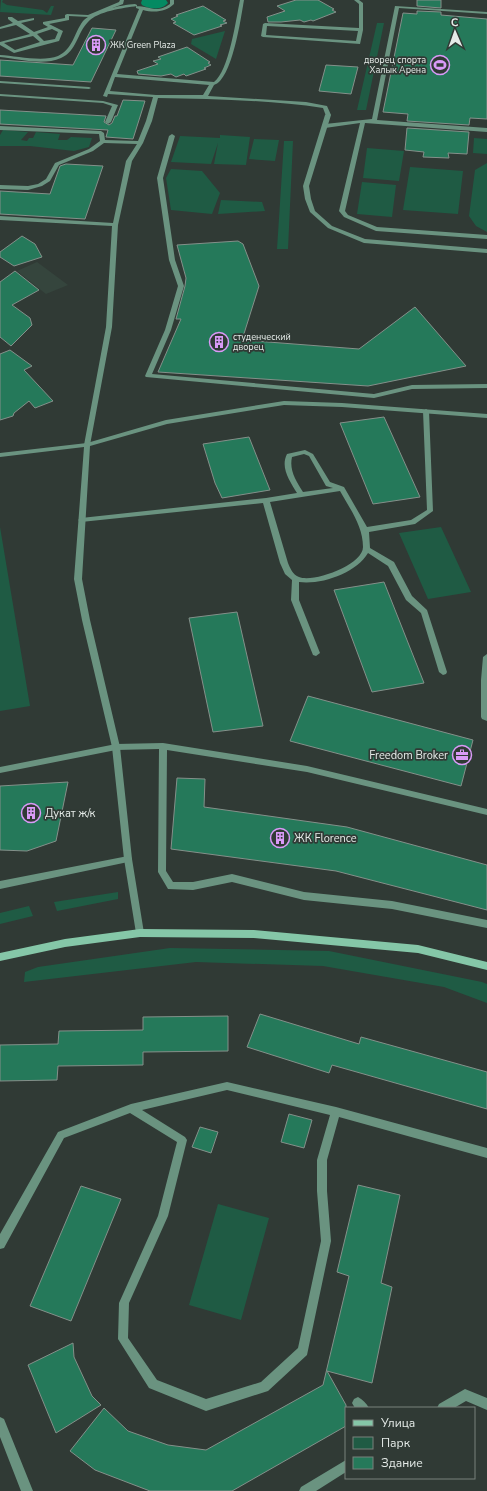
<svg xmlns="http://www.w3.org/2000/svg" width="487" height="1491" font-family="'Nunito Sans',sans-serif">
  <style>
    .built { fill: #35453d }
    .green { fill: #1f5b44 }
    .water { fill: #048a62 }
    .building { fill: #25795a; stroke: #84908a }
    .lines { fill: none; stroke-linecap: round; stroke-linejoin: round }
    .lane { fill: #6a9380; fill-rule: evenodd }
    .street { fill: #6a9380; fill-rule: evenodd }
    .secondary { fill: #85c7a8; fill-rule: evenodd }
    .labels { text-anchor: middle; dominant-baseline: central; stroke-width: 3.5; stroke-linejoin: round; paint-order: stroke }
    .far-poi-label { font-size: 9px; fill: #e5ebe8; stroke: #303a35; text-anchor: start }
    .poi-label { font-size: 11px; fill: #e5ebe8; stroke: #303a35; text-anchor: start }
  </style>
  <rect width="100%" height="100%" fill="#303a35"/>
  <path class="built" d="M37,262L68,285L46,294L17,271Z"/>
  <path class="green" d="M1,0H3L2,2L7,5L43,10L47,13L51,6H54L51,15L0,12Z
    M377,23H384L366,110H357Z
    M225,31L216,59L191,44L192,39Z
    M3,130L28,132L21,140L27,141L29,138H33L36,132L60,134L58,140H67L71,137L92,138L89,147L74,151L30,146H0V135Z
    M220,135L250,137L246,165L214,164L218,143L211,164L171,162L180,136L220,138Z
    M474,138L487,139V154L473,153Z
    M254,139L279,140L275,161L249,159Z
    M284,141H293L288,249H277Z
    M367,148L404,151L399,181L363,178Z
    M487,163V232L476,226L469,216L475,170Z
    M410,167L463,171L458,214L403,210Z
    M171,169L202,171L220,193L212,214L171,210L166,178Z
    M362,182L396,185L392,217L357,214Z
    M221,200L262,202L265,211L218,214Z
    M0,527L30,706L0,711Z
    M441,527L471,592L428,599L399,533Z
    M118,892V899L57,911L54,902Z
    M29,906L33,916L0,924V913Z
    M170,948L329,951L482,982L487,984V1003L444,987L323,966L196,962L24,982L25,972L38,967Z
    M218,1204L269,1218L241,1320L189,1305Z"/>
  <path class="water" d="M142,0H166L168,3C162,10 150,10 142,5L141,3Z"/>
  <path class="building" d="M296,0H318L334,9L332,10L336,12L313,21L311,20L304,22L300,20L281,22H268L267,17L285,11L277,6Z
    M417,0H441V8L417,6Z
    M203,6L226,20L223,21L227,23L220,25L222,26L194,35L173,23L176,22L171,19L178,16L176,15Z
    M417,11L441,12V15L487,19V119L470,118L469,125L407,121L408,114L383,112L403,13L417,14Z
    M92,28L116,30L91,82L0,76V60L73,65Z
    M187,47L210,62L208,63L211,65L204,68L206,69L186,76L184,74L176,77L171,74L161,76L138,74L137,71L158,64L153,61L161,59L158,57Z
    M326,65L358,67L351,94L319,91Z
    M123,100L145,101L133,139L106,137L108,130L0,124V110L106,116L104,122L109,125L112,123L115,116H117Z
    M407,128L469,132L467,154L448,153L449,158L423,157L424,152L405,150Z
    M66,164L103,166L85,219L0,214V191L50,194L60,166Z
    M22,236L35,244L42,257L14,266L0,257V252Z
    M238,241L243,244L259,286L242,340L359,349L415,307L466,366L368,386L158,372L181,319H176L185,286L186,278L177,245Z
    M15,271L39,290L12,305L30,318L32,325L11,346L0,337V282Z
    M10,350L32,366L24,370L53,401L35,408L29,401L14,413L13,416L0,420V354Z
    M384,417L420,497L373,504L340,423Z
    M249,437L270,490L222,498L215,483L203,444Z
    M384,582L424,683L372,692L334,590Z
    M237,612L263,726L213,732L189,618Z
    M308,696L473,740L461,786L290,741Z
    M177,778L205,779L204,807L347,827L487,865V910L336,871L171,849Z
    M68,782L56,841L27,851L0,850V786Z
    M260,1014L359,1044L361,1037L487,1072V1109L332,1065L329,1073L247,1047Z
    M228,1016V1051L143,1052V1065L58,1066L57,1080L0,1081V1045L58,1044L59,1031L143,1030V1017Z
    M289,1114L312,1120L304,1148L281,1142Z
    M200,1127L218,1132L211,1153L192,1147Z
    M358,1185L400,1195L381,1283L392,1287L372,1383L327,1371L346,1405V1426L232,1491H150L95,1470L70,1451L104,1408L128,1431L168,1445L206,1450L323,1385L349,1276L337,1272Z
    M81,1186L121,1199L71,1321L30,1306Z
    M73,1343L74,1357L92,1396L101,1405L56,1433L28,1365Z"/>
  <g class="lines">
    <path class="lane" d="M170,0H174V4C166,12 154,13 143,10L117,74L214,82C229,71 236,19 240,0H244C241,18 232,80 214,85L208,96L306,102L327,106L331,115L326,116L323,108C270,100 212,99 158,98L152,121L143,143L132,161L118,225L112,327L90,445L87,447L84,445L106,327L112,226L0,220V216L113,223L126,161L137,144L104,143L93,151L59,165L50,181L42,186L28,190L0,189V185L28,186L38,184L46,179L55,163L89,149L100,141L99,134L0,130V126L101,131L104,133L105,140L138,141L146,121L153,97L108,94L107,97L103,96L139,9L136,8V6C150,6 156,14 170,4ZM115,77L209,85L203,95H156L110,91Z
      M354,0H359L363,3V30L360,44L263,37L261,36L263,24L265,23L359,28V4ZM267,26L358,31L356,41L266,35Z
      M135,4L137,5V6C123,8 98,11 88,22C77,33 77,51 61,58C43,66 19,59 0,57V55C16,56 43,62 58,56C73,49 74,33 83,21C92,11 121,5 135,4Z
      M395,6L487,12V14L399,8L377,120L487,128V132L365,123L345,211L348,215L377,227L487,235V239L376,231L344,217L339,211L360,123L325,128L322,126L325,124L372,119Z
      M0,81L89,87L91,88L89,89L0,83Z
      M0,94L103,101L118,105L111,122L108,124L105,122L112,106L103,103L0,96Z
      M426,409L429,411L433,511L415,524L369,532L370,548L394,562L412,596L427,610L447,672L446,674L443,675L439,672L421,613L406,600L388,566L368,553C356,573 322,585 299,582V600L320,653L316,656L313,655L291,600L292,580L285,574L280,563L263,503L81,522L78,520L81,518L266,498L297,493C290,481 280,468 287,454L305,450L313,454L330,482L344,487L367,527L411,520L427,510L423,411ZM304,454L309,456L326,486L333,488L303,492C296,481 289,470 292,457ZM340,491C350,509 363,526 363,547C363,565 313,583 299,577C293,575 290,568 288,563L270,502Z
      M487,654V721L482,719L481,717V680L483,657Z
      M163,743L307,766L487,809V815L307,772L167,750L166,871L173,882H193L232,874L304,892L392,901L487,920V928L392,909L304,900L232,882L193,890L168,889L158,872L159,749L116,750L0,773V767L116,744Z
      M128,856L131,857L132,859L131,861L128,862L0,889V881Z
      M227,1082L336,1107L487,1148V1158L339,1117L327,1160V1191L331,1241L307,1355L268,1391L206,1411L149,1388L118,1339L119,1303L158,1216L177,1142L130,1113L64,1138L4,1248L0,1249V1234L58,1132L131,1104ZM227,1090L330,1115L317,1160V1191L321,1241L298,1348L261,1382L206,1399L157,1380L128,1338L129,1303L168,1216L187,1140L185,1137L142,1110Z
      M465,1389L487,1398V1410L466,1401L454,1408H437L439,1404Z
      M358,1397C363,1400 366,1403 369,1408H355L352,1403L354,1399Z
      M0,1417L4,1419L33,1491H21L0,1437Z
      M346,1460V1472L316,1491H299L301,1487Z"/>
    <path class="street" d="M120,0H124L123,4L89,17L69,16V20L49,24L63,31L59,41L14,53L0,45V42L30,34L16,25L0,29V27L13,23L8,19V17H12L18,21L34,18V20L21,23L34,32L48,27L43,24V22L65,18V15L67,14L88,15L119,2ZM52,29L58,32L55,39L44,41L37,34ZM33,36L40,42L15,50L4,43Z
      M328,113L331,115L309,186L311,199L315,211L332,226L365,239L487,249V253L364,243L328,228L310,212L305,199L303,186L325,115Z
      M172,134L175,136L163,178L175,260L184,286L171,330L152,374L374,394L412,385L487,384V388L412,389L374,398L146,377L145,376L165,330L178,286L169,260L157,178L169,136Z
      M284,401L342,403L487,414V418L342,407L284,405L167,424L90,446L82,579L90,620L120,747L132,859L144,933L143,936L140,937L137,936L136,933L124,859L112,747L82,620L74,579L84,447L0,457V453L87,443L166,420Z"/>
    <path class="secondary" d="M140,929L254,930L418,945L487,962V970L418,953L254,938L140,937L65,947L0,961V953L65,939Z"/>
  </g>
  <defs>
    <g id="building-ring" transform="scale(1)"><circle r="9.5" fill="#303a35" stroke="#d99af7" stroke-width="1.5"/><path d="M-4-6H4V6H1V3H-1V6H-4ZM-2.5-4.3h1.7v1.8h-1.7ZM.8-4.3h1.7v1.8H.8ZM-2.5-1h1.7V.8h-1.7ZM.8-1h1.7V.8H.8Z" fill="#d99af7"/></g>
    <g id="stadium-ring" transform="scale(1)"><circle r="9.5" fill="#303a35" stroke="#d99af7" stroke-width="1.5"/><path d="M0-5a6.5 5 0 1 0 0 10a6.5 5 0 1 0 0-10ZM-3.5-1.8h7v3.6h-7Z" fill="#d99af7"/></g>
    <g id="office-ring" transform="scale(1)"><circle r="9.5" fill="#303a35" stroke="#d99af7" stroke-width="1.5"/><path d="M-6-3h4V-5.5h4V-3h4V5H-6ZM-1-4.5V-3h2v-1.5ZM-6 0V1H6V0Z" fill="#d99af7"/></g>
  </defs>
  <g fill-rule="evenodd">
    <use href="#building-ring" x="96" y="45"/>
    <use href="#stadium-ring" x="440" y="65"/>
    <use href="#building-ring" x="219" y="342"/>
    <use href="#office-ring" x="462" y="755"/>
    <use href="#building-ring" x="31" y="813"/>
    <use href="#building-ring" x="280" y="838"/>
  </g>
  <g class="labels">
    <g class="far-poi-label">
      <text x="110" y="45">ЖК Green Plaza</text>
      <text x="426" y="60" text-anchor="end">дворец спорта<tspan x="426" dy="10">Халык Арена</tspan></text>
      <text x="233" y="337">студенческий<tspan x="233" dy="10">дворец</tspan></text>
    </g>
    <g class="poi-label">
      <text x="448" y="755" text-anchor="end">Freedom Broker</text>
      <text x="45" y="813">Дукат ж/к</text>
      <text x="294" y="838">ЖК Florence</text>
    </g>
  </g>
  <rect x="345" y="1407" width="130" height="72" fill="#303a35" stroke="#78817d"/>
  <rect x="353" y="1420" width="20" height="6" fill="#85c7a8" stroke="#78817d"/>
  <text x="381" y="1427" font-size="12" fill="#e5ebe8">Улица</text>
  <rect x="353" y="1437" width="20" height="12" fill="#1f5b44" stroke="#78817d"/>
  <text x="381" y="1447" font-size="12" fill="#e5ebe8">Парк</text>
  <rect x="353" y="1457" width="20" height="12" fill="#25795a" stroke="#78817d"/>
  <text x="381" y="1467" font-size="12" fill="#e5ebe8">Здание</text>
  <g transform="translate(455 32) rotate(358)" stroke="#303a35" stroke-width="3" paint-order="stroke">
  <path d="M0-3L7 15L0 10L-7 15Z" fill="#e5ebe8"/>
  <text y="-6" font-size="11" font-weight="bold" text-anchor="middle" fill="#e5ebe8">С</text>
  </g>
</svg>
